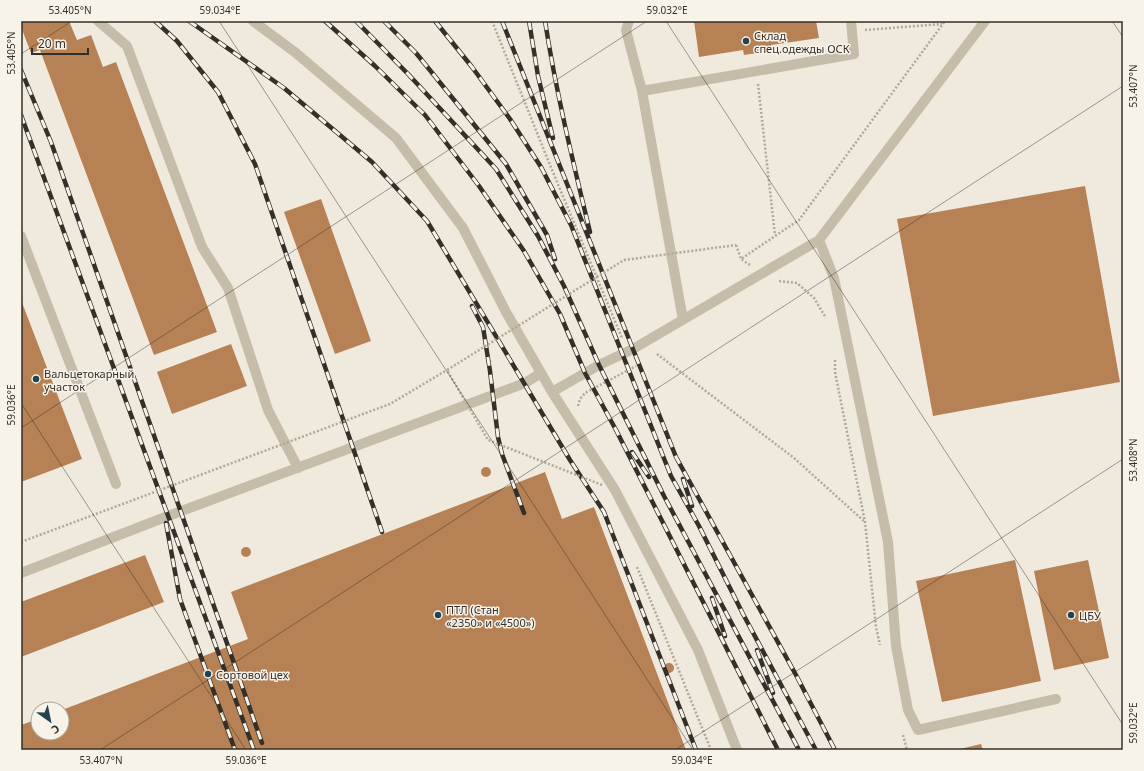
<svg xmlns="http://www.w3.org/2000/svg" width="1144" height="771" font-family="'Noto Sans',sans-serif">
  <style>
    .building { fill: #b68154 }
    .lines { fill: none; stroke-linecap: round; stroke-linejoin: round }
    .path { stroke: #b1a795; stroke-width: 2.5; stroke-dasharray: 2 2; stroke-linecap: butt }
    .service { stroke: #c5bcaa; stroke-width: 10 }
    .rail-casing { stroke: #342f29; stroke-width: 4.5 }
    .rail { stroke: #f7f3e9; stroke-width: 3; stroke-dasharray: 9; stroke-linecap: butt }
    .path-bridge { stroke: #b1a795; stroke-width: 2.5; stroke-dasharray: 2 2; stroke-linecap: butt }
    .ticks { fill: none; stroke: #342f29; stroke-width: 1; stroke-opacity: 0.45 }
    .poi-dot { fill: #244350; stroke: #f7f3e9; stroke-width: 1.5 }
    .labels { text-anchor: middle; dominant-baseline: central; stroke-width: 3; stroke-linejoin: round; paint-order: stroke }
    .poi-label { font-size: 11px; fill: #342f29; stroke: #f7f3e9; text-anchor: start }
    .neatline { fill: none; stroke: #342f29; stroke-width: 1.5 }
    .ticks-label { font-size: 10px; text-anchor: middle; fill: #342f29 }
  </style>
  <rect width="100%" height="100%" fill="#efeadd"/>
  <path class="building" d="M21,21H69L77,40L91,35L103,67L116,62L217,332L154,355L40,50L31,53L21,27Z
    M694,21H816L819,38L771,45V51L744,55L743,50L699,57Z
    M1085,186L1120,382L933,416L897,219Z
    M321,199L371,341L335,354L284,212Z
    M21,300L82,459L21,482Z
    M231,344L247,386L172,414L157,372Z
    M481 472a5 5 0 1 1 10 0a5 5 0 1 1-10 0Z
    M545,472L562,519L594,507L686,750H21V725L38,719V733H62V710L248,639L231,592Z
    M241 552a5 5 0 1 1 10 0a5 5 0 1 1-10 0Z
    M145,555L164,602L21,657V602Z
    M1015,560L1041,681L942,702L916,581Z
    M1088,560L1109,658L1054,670L1034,571Z
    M664 668a5 5 0 1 1 10 0a5 5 0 1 1-10 0Z
    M981,744L983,750H960V749Z"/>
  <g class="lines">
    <path class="path" d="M492,21L550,165L622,338
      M865,30L942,24
      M758,84L775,235
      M736,245L741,259
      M750,265L741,259L799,220L945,21
      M779,281L797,283L814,298L826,318
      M657,354L794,458L865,522
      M835,360V372L865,522L876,627L880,645
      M578,406L580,399L585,393L636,366
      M637,567L711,750
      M903,735L907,750"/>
    <path class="service" d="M98,21L127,46L202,247L228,288L268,410L298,468
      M253,21L296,53L396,138L463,228L506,312L552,392L615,490L698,650L737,750
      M629,21L626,30L642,91L683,320
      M642,91L854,54L851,21
      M21,236L116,484
      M819,240L834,278L888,542L896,646L908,710L918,730L1056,699
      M552,392L599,365L633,349L819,240L985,21
      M21,573L168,516L525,383L541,373"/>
    <g class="rail-casing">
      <path id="rail" d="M155,21L177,41L218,92L255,164L382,532
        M189,21L284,88L372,162L427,221L570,460L604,512L696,750
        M325,21L375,66L425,115L479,186L524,251L560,314L585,373L616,430L778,750
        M356,21L409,75L496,169L538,236L564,286L599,365L664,496L799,750
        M384,21L416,53L506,164L547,235L555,259
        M435,21L472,67L510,119L541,167L571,225L671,476L699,526L743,614L816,750
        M502,21L676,457L796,675L835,750
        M529,21L538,76L553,138
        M545,21C556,92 573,162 590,232
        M21,70L51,142L262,743
        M21,115L254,750
        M472,306L483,327L490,371L498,437L502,454L524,513
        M632,452L649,477
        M683,479L692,506
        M166,523L180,599L235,750
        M712,598L725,636
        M757,650L773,693"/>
    </g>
    <use href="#rail" class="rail"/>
    <path class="path-bridge" d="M602,485L488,440L447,370L624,260L736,245
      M21,542L390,404L447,370"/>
  </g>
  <path class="ticks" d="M219,21L693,750M666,21L1123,725M1112,21L1123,37M21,54L72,21M21,403L246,750M21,428L647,21M100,750L1123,86M675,750L1123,459"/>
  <g class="poi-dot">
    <circle cx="746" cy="41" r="4"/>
    <circle cx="36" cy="379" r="4"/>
    <circle cx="438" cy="615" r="4"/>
    <circle cx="1071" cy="615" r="4"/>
    <circle cx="208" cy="674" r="4"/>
  </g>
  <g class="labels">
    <g class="poi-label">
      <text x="754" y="35">Склад<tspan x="754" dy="13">спец.одежды ОСК</tspan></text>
      <text x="44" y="373">Вальцетокарный<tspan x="44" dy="13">участок</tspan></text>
      <text x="446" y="609">ПТЛ (Стан<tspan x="446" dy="13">«2350» и «4500»)</tspan></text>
      <text x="1079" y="615">ЦБУ</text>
      <text x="216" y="674">Сортовой цех</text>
    </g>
  </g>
  <rect width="1144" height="771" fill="none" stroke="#f7f3e9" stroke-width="44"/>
  <g transform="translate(50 721) rotate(147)"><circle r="19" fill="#f7f3e9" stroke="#a9a59c"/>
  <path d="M0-3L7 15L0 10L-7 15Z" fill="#244350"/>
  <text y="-6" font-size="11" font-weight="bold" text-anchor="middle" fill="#342f29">С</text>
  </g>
  <path d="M32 48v6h56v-6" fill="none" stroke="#342f29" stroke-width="2"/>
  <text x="38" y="48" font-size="12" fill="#342f29" stroke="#f7f3e9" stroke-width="3" paint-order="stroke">20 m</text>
  <rect x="22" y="22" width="1100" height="727" class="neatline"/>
  <g class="ticks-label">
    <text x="70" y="14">53.405°N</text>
    <text x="220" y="14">59.034°E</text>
    <text x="667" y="14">59.032°E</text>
    <text transform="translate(11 53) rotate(-90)" y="4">53.405°N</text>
    <text transform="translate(1133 86) rotate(-90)" y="4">53.407°N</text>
    <text transform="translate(11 405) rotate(-90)" y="4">59.036°E</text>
    <text transform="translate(1133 460) rotate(-90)" y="4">53.408°N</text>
    <text transform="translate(1133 723) rotate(-90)" y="4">59.032°E</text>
    <text x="101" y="764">53.407°N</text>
    <text x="246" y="764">59.036°E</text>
    <text x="692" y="764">59.034°E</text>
  </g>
</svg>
